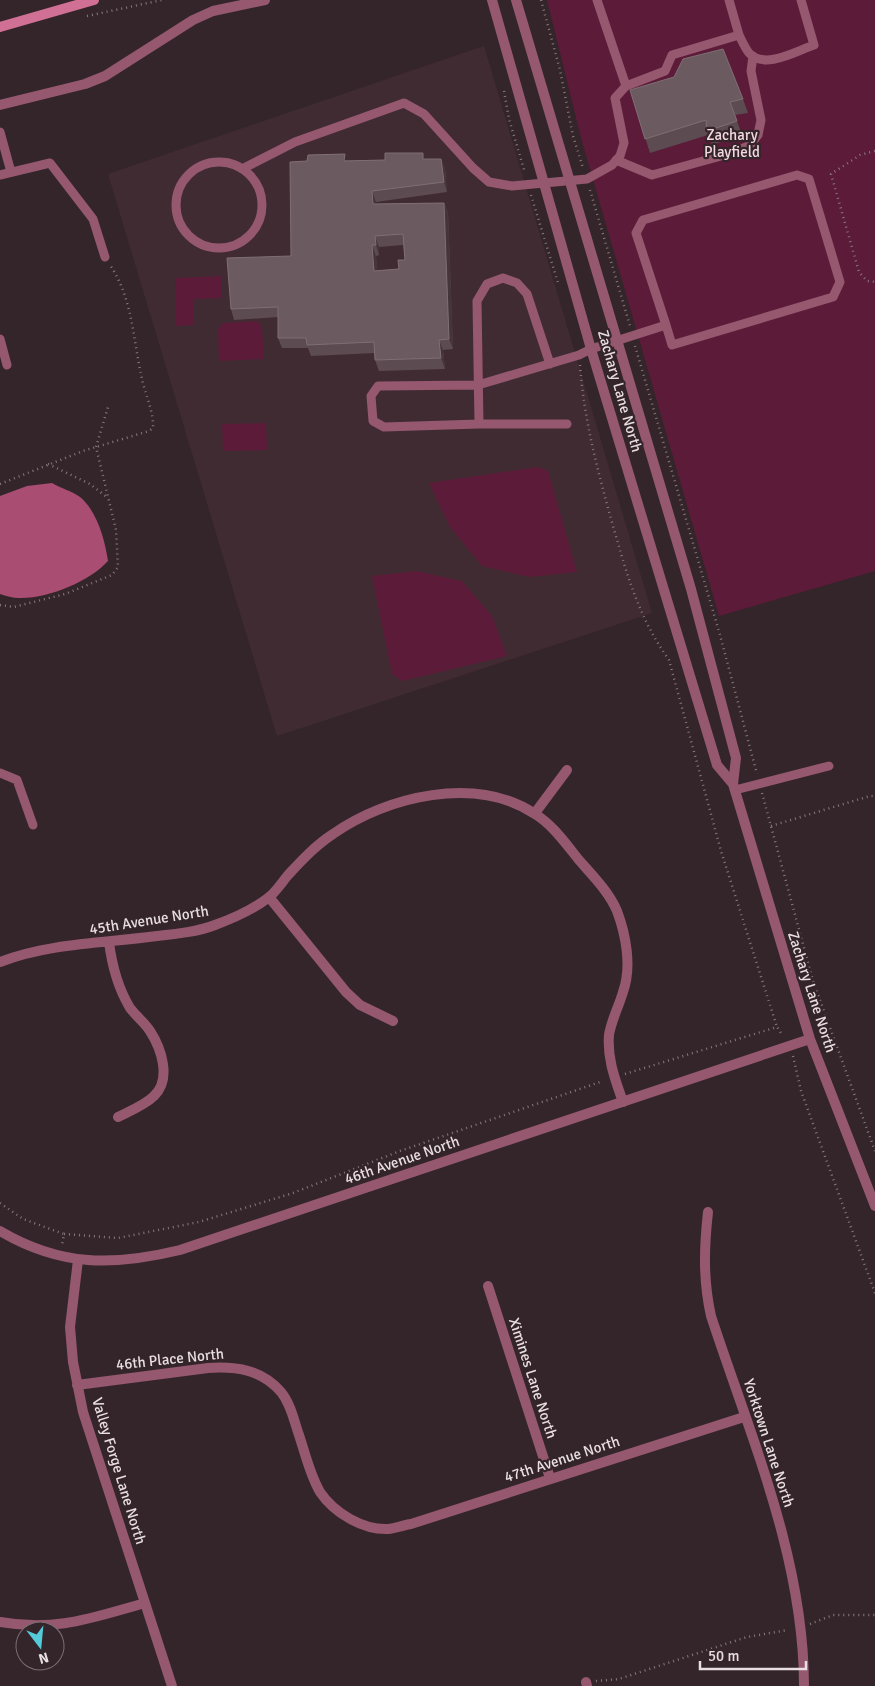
<svg xmlns="http://www.w3.org/2000/svg" width="875" height="1686" font-family="Signika,sans-serif">
  <style>
    .built { fill: #412b32 }
    .green { fill: #5c1b38 }
    .water { fill: #aa4d73 }
    .lines { fill: none; stroke-linecap: round; stroke-linejoin: round }
    .path { stroke: #86797d; stroke-width: 2.5; stroke-dasharray: 1 4; stroke-linecap: butt }
    .service { stroke: #95586f; stroke-width: 9 }
    .minor { stroke: #95586f; stroke-width: 10 }
    .tertiary { stroke: #95586f; stroke-width: 10 }
    .secondary { stroke: #d17095; stroke-width: 10 }
    .wall { fill: #5c4b51; fill-rule: evenodd }
    .shaded-wall { fill: #45353b }
    .building { fill: #6b5b60; stroke: #7f6f74; fill-rule: evenodd }
    .labels { text-anchor: middle; dominant-baseline: central; stroke-width: 4.5; stroke-linejoin: round; paint-order: stroke }
    .park-label { font-size: 15px; fill: #f3d8e1; stroke: #34252a }
    .street-label { font-size: 15px; fill: #e9dee1; stroke: #34252a }
  </style>
  <rect width="100%" height="100%" fill="#34252a"/>
  <path class="built" d="M484,46L652,613L277,736L108,174Z"/>
  <path class="green" d="M547,0H875V571L719,616L581,138Z
    M221,276L222,298L194,299V325L176,326L175,278Z
    M257,321L262,327L264,359L219,361L218,329L223,323Z
    M266,423L267,450L223,451L222,424Z
    M538,467L548,471L577,572L529,577L482,566L450,527L429,483Z
    M416,571L462,581L492,616L507,656L402,681L392,674L372,576Z"/>
  <path class="water" d="M52,483C60,488 72,491 80,497C97,511 105,540 108,561C90,581 48,599 19,598C13,598 6,596 0,594V496L27,486Z"/>
  <g class="lines">
    <path class="path" d="M541,0L560,70L573,136L583,168
      M87,16L162,0
      M504,91L509,119L525,173
      M875,151L860,155L831,174L859,272L867,281L875,282
      M590,190L630,326
      M531,195L558,283
      M635,346L720,635L757,774
      M580,365C584,419 597,468 611,519C626,571 637,615 669,660L721,851L777,1027
      M48,464L90,484L108,498
      M0,484L83,451L149,431L153,428C154,412 145,394 142,379C133,340 133,299 110,265
      M0,605L14,607L65,594L112,575L118,567L116,530L96,447L108,407
      M762,793L813,981L875,1151
      M771,826L870,796H875
      M793,1056L801,1091L875,1293
      M625,1074L777,1027L783,1036
      M0,1203L23,1219L64,1234L62,1245
      M64,1234L118,1238L199,1222L293,1193L400,1151L603,1081
      M810,1624L833,1615H875
      M596,1681L619,1679L747,1637L788,1630"/>
    <path class="service" d="M597,0L626,86
      M739,35C742,41 745,48 749,53C765,70 796,51 814,45L801,0
      M0,132L11,172
      M616,160L652,175L732,153L750,145L758,135L761,120L751,71L753,56
      M176 205a43 43 0 1 1 86 0a43 43 0 1 1-86 0Z
      M242,169L295,142L404,103L424,114L473,168L489,182L512,186L587,179L612,165L620,156L624,143L615,98L626,86L665,71L672,55L739,35L729,0
      M0,175L50,163L93,219L105,257
      M0,339L7,365
      M550,364L527,294L517,283L503,278L487,284L477,301L479,424L384,427L373,421L371,396L378,386L478,385L579,355L591,349L666,325L672,345L833,297L840,282L809,179L797,175L643,220L636,233L666,325
      M479,424H567
      M0,773L17,780L33,825
      M735,790L829,766"/>
    <path class="minor" d="M0,105L85,84L105,76L193,20L213,11L265,0
      M535,813L567,770
      M269,897L346,992L360,1005L393,1021
      M109,942C112,966 118,988 130,1008C136,1016 145,1023 150,1031C161,1048 172,1079 154,1096C145,1105 130,1111 118,1117
      M0,962C49,943 105,943 157,936C176,934 197,932 215,925C234,918 252,910 268,898C276,892 282,882 289,874C302,860 316,845 333,834C387,796 476,775 535,814C553,825 566,844 579,860C593,876 609,892 617,911C626,935 632,967 623,992C619,1006 611,1021 609,1035C607,1059 615,1079 623,1102
      M708,1212C704,1248 703,1280 711,1316C750,1435 804,1558 804,1686
      M78,1260L70,1327L73,1362L83,1412L172,1686
      M488,1286L550,1478
      M77,1385L208,1368C237,1366 262,1370 281,1392C291,1404 294,1421 299,1435C305,1453 310,1475 320,1492C334,1513 363,1530 388,1529C396,1528 404,1525 411,1524L744,1417
      M0,1622C56,1632 91,1618 145,1603
      M586,1682L587,1686"/>
    <path class="tertiary" d="M492,0L591,349L717,765L733,784L810,1039L875,1206
      M516,0L691,589L736,758L733,784
      M0,1231C61,1267 114,1266 180,1250L810,1039"/>
    <path class="secondary" d="M0,27L94,0"/>
  </g>
  <path class="wall" d="M630,90L743,99L748,113L735,115L742,135L712,145L708,135L650,153Z
    M425,159H441L445,169L447,192L376,202V204L444,203L448,213L453,349L443,350L445,369L379,371L375,360V353L311,356L308,348H282L278,338V317L234,320L231,309L291,256L307,161L385,160ZM403,245L405,260L399,269L377,271L376,256L379,255V247Z"/>
  <path class="shaded-wall" d="M441,159L445,169L447,192L444,182Z
    M372,191L376,202L377,215L373,204Z
    M444,203L448,213L453,349L449,339Z
    M375,236L379,247V255L376,245Z
    M372,245L376,256L378,282L374,271Z
    M439,340L443,350L445,369L441,358Z"/>
  <path class="building" d="M723,49L743,99L730,102L737,121L707,131L706,120L645,139L630,90L674,77L683,59Z
    M385,153H423V159H441L444,182L372,191L373,204L444,203L449,339L439,340L441,358L375,360L374,342L307,345L306,338H278V307L231,309L227,258L291,256L290,162L307,161L308,155L345,154L344,161L385,160ZM403,234L405,260H398L399,269L374,271L372,245H376L375,236Z"/>
  <g class="labels">
    <g class="park-label">
      <text x="732" y="135">Zachary<tspan x="732" dy="17">Playfield</tspan></text>
    </g>
    <g class="street-label">
      <text transform="translate(620 391) rotate(74)">Zachary Lane North</text>
      <text transform="translate(149 920) rotate(-9)">45th Avenue North</text>
      <text transform="translate(812 992) rotate(72)">Zachary Lane North</text>
      <text transform="translate(402 1160) rotate(-19)">46th Avenue North</text>
      <text transform="translate(170 1359) rotate(-6)">46th Place North</text>
      <text transform="translate(533 1378) rotate(72)">Ximines Lane North</text>
      <text transform="translate(769 1443) rotate(72)">Yorktown Lane North</text>
      <text transform="translate(562 1459) rotate(-18)">47th Avenue North</text>
      <text transform="translate(119 1471) rotate(73)">Valley Forge Lane North</text>
    </g>
  </g>
  <g transform="translate(40 1646) rotate(164)"><circle r="24" fill="#34252a" stroke="#7c6f73"/>
  <path d="M0-4L9 19L0 12L-9 19Z" fill="#53cbda"/>
  <text y="-8" font-size="14" font-weight="bold" text-anchor="middle" fill="#e9dee1">N</text>
  </g>
  <path d="M700 1661v8h106v-8" fill="none" stroke="#e9dee1" stroke-width="2.5"/>
  <text x="708" y="1661" font-size="15" fill="#e9dee1" stroke="#34252a" stroke-width="4" paint-order="stroke">50 m</text>
</svg>
